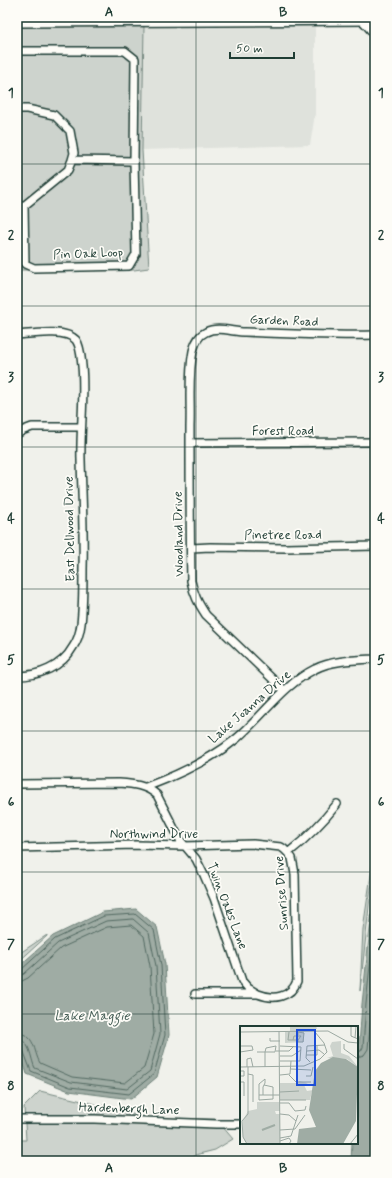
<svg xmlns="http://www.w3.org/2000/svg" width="392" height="1178" font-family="Mynerve,sans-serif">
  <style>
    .built { fill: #dfe2dc }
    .green { fill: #cdd3cd; stroke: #768880 }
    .water { fill: #9faca4; stroke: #6c8077 }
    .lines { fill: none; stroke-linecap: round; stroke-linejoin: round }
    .shore { stroke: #526961; stroke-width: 1 }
    .street-casing { stroke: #1f3d34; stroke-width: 10 }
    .primary-casing { stroke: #1f3d34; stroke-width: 14 }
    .street { stroke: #fdfcf7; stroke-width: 7 }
    .primary { stroke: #fdfcf7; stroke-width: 11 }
    .grid { fill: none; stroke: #1f3d34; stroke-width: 1; stroke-opacity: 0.55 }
    .labels { text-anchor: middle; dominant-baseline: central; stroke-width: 3.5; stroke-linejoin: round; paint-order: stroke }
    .street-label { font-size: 13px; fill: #1f3d34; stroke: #fdfcf7 }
    .water-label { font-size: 14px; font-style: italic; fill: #455e56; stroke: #fdfcf7 }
    .inset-river { fill: none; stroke: #9faca4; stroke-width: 2 }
    .inset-road { fill: none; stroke: #9ca9a2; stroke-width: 1 }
    .view { fill: #1d4ed8; fill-opacity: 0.15; stroke: #1d4ed8; stroke-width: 2 }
    .inset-edge { fill: none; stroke: #1f3d34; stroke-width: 2 }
    .neatline { fill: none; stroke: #1f3d34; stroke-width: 1.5 }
    .grid-label { font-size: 13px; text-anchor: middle; font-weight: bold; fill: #1f3d34 }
  </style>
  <rect width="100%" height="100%" fill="#f0f1eb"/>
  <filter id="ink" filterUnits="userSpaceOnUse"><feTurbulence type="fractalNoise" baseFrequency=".025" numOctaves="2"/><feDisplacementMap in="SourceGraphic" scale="8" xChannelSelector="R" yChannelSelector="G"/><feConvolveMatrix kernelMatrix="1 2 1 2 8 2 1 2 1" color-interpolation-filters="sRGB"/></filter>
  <g filter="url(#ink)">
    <path class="built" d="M315,24V114L310,145L142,150L144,25Z"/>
    <path class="green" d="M144,25L142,150L149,268L134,270H17V26Z
      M375,857V879L371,888L360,991L363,929L373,861Z
      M47,935V936L17,963V955Z
      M40,1091L128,1112L150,1123L191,1119H216L233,1139L215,1150L195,1155L191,1161H17V1140H26L24,1107Z"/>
    <path class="water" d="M375,887V1161H351L352,1143H357V1074L362,1004L374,890Z
      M136,909L157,927L165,964L169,1035L157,1077L131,1099L69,1091L27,1074L17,1043V968L53,936L103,912Z"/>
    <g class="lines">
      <path class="shore" d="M17,971L21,970L55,939L104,916L135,914L154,930L161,965L165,1035L154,1074L129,1094L70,1087L31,1071L22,1047L20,1044H17
        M17,976L24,974L58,943L106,921L133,919L149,933L156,966L160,1034L150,1071L127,1089L71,1082L35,1068C30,1058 31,1040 17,1039
        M17,982L22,981L28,978L61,948L107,927L131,925L144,936L150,966L154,1034L144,1068L125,1083L72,1077L40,1063C33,1051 36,1034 17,1033
        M357,1052L361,1051L363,1047L366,1004L375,918
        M357,1057L364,1055L368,1049L375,966"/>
      <g class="street-casing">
        <path id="street" d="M361,19L375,35
          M17,51H125L135,59L134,161L136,254L129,266L34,268L25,264L24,206
          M17,109H27L54,115L70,131L74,153L72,160L68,170L20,209L17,210
          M72,160L134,161
          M17,335C31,334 66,328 76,340C81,347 81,358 82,366C85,397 80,429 81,460C82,497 84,533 83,569C83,588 83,606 81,624C80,632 78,640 73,647C62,667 39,676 17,676
          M17,434L24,430L32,427H81
          M190,443L375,442
          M191,548L210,547L286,548L375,546
          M284,690L206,615C198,603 194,595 191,581C190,529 190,478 190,427C191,402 188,376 193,351C195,343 199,335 206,332C217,326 233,332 245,332C288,334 332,336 375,335
          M17,784L119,783C133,784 146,785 157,795L180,840L196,859L204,875L214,898L242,981L248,988L258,994
          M146,787C178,775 209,761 236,739C263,716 283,685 315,669C332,660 356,660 375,659
          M17,848L135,845L185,846L253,844L281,847L284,849L288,853L292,858L295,874L297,981C291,998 273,1000 258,994H195
          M288,853C307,838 322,823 337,804
          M17,1119H95L216,1124H241"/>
      </g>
      <g class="primary-casing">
        <path id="primary" d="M17,21L375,19"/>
      </g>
      <use href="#street" class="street"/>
      <use href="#primary" class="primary"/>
    </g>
  </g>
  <path class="grid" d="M196,17V1161M17,164H375M17,306H375M17,447H375M17,589H375M17,731H375M17,872H375M17,1014H375"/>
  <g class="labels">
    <g class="street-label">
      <text transform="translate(88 254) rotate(-2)">Pin Oak Loop</text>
      <text transform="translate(284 321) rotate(2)">Garden Road</text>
      <text x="283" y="431">Forest Road</text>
      <text transform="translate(70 529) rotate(-91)">East Dellwood Drive</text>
      <text transform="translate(179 534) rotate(-91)">Woodland Drive</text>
      <text x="283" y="535">Pinetree Road</text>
      <text transform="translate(250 707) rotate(-41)">Lake Joanna Drive</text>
      <text x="154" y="834">Northwind Drive</text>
      <text transform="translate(282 893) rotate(-94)">Sunrise Drive</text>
      <text transform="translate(227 906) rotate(69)">Twin Oaks Lane</text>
      <text transform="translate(129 1109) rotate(2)">Hardenbergh Lane</text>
    </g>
    <g class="water-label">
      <text x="92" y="1016">Lake Maggie</text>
    </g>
  </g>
  <g transform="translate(240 1026)">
    <rect width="118" height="118" fill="#f0f1eb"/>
    <path d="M50,0H76L77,3L64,5V16L45,17V5H50ZM101,15V27L109,30L118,41L107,33L87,32L93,30L90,20L92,16ZM59,55L68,57L64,59L67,65L73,64V59V61L70,74H40V57H58ZM17,76H40V85H35L36,88H40V118H7L3,112V94L8,85L17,83Z" fill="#cdd3cd"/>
    <path d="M93,31L106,33L118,41L116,95L103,118H57L59,103L76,101L69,84L75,45L81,37Z" fill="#9faca4"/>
    <path class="inset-river" d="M22,104L35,99"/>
    <path class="inset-road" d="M111,0V10L118,13M39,5L40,118M0,6L88,5L108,16L118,17M49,6L48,14H58L61,10H54L53,14M58,9V6L64,7L63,16H58V14M30,12V15H40M115,12L116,0M104,18V23L118,33M0,20H12L13,24L0,26M40,20L61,21L60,35H40M36,25H49L54,20M67,25L79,24L84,28M17,26H35L36,20L26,22L25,26V41M66,29H77V19M40,30H52L61,24M70,36L66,32L67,20L85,19M64,40L80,33L87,26L84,17L75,6M0,41L64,40M0,41V56M7,41V33L11,32L13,41M51,43L71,44M0,45H4V50H0M8,48L13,49V76M40,49L50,48L51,35M49,49L56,56H71M66,50H71L73,41M0,56H4V70M40,66L59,65M19,69H40M23,69V61L25,57V53L19,58V74L33,73V61L24,59M40,74H66M40,77H49L55,85L65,84L66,80M40,88L49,89L56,95M40,104L55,103L65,89M40,112L51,110L58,89M40,115L49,112L51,115L49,118M7,118L3,111L2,95L8,88V41M110,118L118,108"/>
    <path class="view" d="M57,4H75V59H57Z"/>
    <rect width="118" height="118" class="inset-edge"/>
  </g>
  <rect width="392" height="1178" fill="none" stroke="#fdfcf7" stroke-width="44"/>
  <path d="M230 52v6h64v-6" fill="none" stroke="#1f3d34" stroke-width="2"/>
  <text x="236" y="52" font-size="12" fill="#1f3d34" stroke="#fdfcf7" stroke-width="3" paint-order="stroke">50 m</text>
  <rect x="22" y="22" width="348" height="1134" class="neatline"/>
  <g class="grid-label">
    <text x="109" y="16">A</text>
    <text x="283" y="16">B</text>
    <text x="11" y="97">1</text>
    <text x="381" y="97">1</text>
    <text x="11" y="239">2</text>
    <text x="381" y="239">2</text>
    <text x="11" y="381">3</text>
    <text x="381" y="381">3</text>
    <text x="11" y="523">4</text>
    <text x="381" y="523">4</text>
    <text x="11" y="664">5</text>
    <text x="381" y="664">5</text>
    <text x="11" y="806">6</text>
    <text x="381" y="806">6</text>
    <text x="11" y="948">7</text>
    <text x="381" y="948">7</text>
    <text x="11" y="1090">8</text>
    <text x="381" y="1090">8</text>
    <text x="109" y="1172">A</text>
    <text x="283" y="1172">B</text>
  </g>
</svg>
